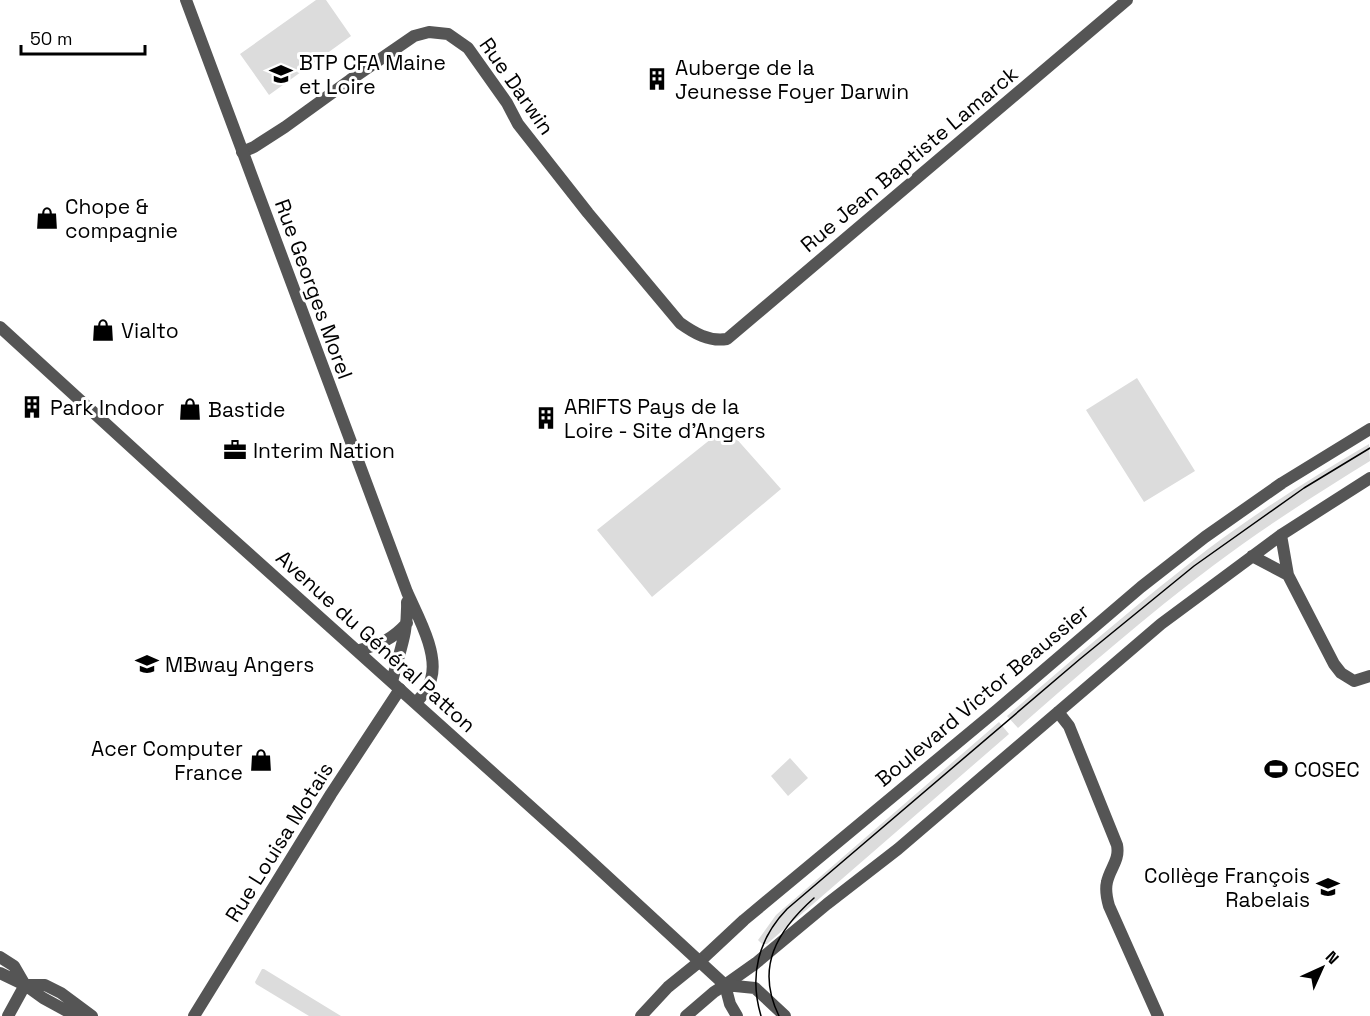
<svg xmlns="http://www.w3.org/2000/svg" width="1370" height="1016" font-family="'Space Grotesk',sans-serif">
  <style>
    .green { fill: #dcdcdc }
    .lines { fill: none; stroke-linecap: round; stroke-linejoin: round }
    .minor { stroke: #555; stroke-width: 12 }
    .tertiary { stroke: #555; stroke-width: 12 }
    .tram { stroke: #000; stroke-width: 1.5 }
    .labels { text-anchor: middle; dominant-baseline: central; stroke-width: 6; stroke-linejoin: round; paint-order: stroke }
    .poi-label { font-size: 21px; fill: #000; stroke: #fff; text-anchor: start }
    .street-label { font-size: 21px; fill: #000; stroke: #fff }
  </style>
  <rect width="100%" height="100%" fill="#fff"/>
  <path class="green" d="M316,0H326L351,36L269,95L240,54Z
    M1137,378L1195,471L1144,502L1086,410Z
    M726,427L781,489L652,597L597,530Z
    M1369,444L1370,461C1317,494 1264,527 1214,565C1146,616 1082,672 1018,728L1007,716C1073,659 1139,602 1208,549C1259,511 1314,476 1369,444Z
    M999,722L1009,734L767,944H762L758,940L776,915Z
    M790,758L808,778L788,796L771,776Z
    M262,969H264L341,1016H309L256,984L255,982Z"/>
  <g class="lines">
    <path class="minor" d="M242,152L254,147L285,127L350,80L414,36L429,32L448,34L468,48L507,103L518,124L588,213L680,323C694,333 709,342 727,339L1127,0
      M1281,535L1288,575L1334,664L1341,673L1354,681L1370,676
      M1252,556L1288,575
      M1058,712L1069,726L1117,845C1120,860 1110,868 1107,882C1105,890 1107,899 1109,906L1158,1016
      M0,957L14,966L25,985
      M699,962L744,920L997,710L1141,587L1205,537L1282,483L1370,429
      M0,973L25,985L43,998L76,1016
      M25,985H45L61,993L92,1016
      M725,985L756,963L827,904L898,849L1161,624L1281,535L1370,478
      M8,1016L25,985
      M194,1016L331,794L400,689"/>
    <path class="tertiary" d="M186,0L407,592C417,615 439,653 431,679C429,688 422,696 416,703
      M0,327L199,509L571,843L725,985L730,1004L737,1016
      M357,651C379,644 391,641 407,623
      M392,682C399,651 408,635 407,602
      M725,985L755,988L785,1016
      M641,1016L668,987L699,962
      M686,1016L714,992L725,985"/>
    <path class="tram" d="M761,1016C749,976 758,939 787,909L1080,659L1194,566L1304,488L1370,448
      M779,1016C755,967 777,931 814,898"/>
  </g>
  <defs>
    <g id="university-bare" transform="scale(1.8)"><path d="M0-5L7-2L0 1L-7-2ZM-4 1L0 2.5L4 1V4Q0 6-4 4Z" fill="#000" stroke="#fff" stroke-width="2.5" paint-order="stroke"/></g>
    <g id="building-bare" transform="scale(1.8)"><path d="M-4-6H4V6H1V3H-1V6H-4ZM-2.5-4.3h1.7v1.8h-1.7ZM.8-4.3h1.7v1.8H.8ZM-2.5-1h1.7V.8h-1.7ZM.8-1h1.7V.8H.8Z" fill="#000" stroke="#fff" stroke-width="2.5" paint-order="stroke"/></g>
    <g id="shop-bare" transform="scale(1.8)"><path d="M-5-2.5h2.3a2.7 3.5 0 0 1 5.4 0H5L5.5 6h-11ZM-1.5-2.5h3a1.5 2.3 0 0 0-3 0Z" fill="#000" stroke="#fff" stroke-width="2.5" paint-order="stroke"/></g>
    <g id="office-bare" transform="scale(1.8)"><path d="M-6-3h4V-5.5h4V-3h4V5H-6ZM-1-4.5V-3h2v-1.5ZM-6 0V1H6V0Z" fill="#000" stroke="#fff" stroke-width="2.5" paint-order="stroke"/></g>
    <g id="stadium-bare" transform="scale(1.8)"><path d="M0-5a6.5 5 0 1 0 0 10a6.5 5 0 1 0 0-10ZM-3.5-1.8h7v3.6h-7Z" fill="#000" stroke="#fff" stroke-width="2.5" paint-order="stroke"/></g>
    <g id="school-bare" transform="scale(1.8)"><path d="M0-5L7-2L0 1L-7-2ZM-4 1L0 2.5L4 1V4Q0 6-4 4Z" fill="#000" stroke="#fff" stroke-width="2.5" paint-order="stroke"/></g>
  </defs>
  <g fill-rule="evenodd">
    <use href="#university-bare" x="281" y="74"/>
    <use href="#building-bare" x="657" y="79"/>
    <use href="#shop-bare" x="47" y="218"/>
    <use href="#shop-bare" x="103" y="330"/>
    <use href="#building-bare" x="32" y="407"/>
    <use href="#shop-bare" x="190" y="409"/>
    <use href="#building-bare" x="546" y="418"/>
    <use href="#office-bare" x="235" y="450"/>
    <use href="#university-bare" x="147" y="664"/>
    <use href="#shop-bare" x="261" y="760"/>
    <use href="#stadium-bare" x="1276" y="769"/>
    <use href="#school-bare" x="1328" y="887"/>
  </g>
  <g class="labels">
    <g class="poi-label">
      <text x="299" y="62">BTP CFA Maine<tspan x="299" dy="24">et Loire</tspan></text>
      <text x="675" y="67">Auberge de la<tspan x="675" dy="24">Jeunesse Foyer Darwin</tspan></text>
      <text x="65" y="206">Chope &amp;<tspan x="65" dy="24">compagnie</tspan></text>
      <text x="121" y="330">Vialto</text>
      <text x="564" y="406">ARIFTS Pays de la<tspan x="564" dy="24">Loire - Site d'Angers</tspan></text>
      <text x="50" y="407">Park Indoor</text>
      <text x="208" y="409">Bastide</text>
      <text x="253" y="450">Interim Nation</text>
      <text x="165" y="664">MBway Angers</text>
      <text x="243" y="748" text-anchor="end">Acer Computer<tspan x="243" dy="24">France</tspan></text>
      <text x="1294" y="769">COSEC</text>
      <text x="1310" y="875" text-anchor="end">Collège François<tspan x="1310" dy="24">Rabelais</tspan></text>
    </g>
    <g class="street-label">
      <text transform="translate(517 86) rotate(55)">Rue Darwin</text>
      <text transform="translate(909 159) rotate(-40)">Rue Jean Baptiste Lamarck</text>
      <text transform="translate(314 289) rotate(70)">Rue Georges Morel</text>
      <text transform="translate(376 641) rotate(42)">Avenue du Général Patton</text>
      <text transform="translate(982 695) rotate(-40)">Boulevard Victor Beaussier</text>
      <text transform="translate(279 842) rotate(-58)">Rue Louisa Motais</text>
    </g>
  </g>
  <g transform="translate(1322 968) rotate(45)" stroke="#ffffff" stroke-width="4.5" paint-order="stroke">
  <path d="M0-4.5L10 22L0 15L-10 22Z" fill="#000000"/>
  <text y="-9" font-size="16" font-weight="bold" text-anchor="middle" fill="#000000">N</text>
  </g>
  <path d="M21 45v9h124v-9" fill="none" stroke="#000000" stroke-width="3"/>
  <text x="30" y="45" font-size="18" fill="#000000" stroke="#ffffff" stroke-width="4.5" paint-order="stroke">50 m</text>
</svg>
